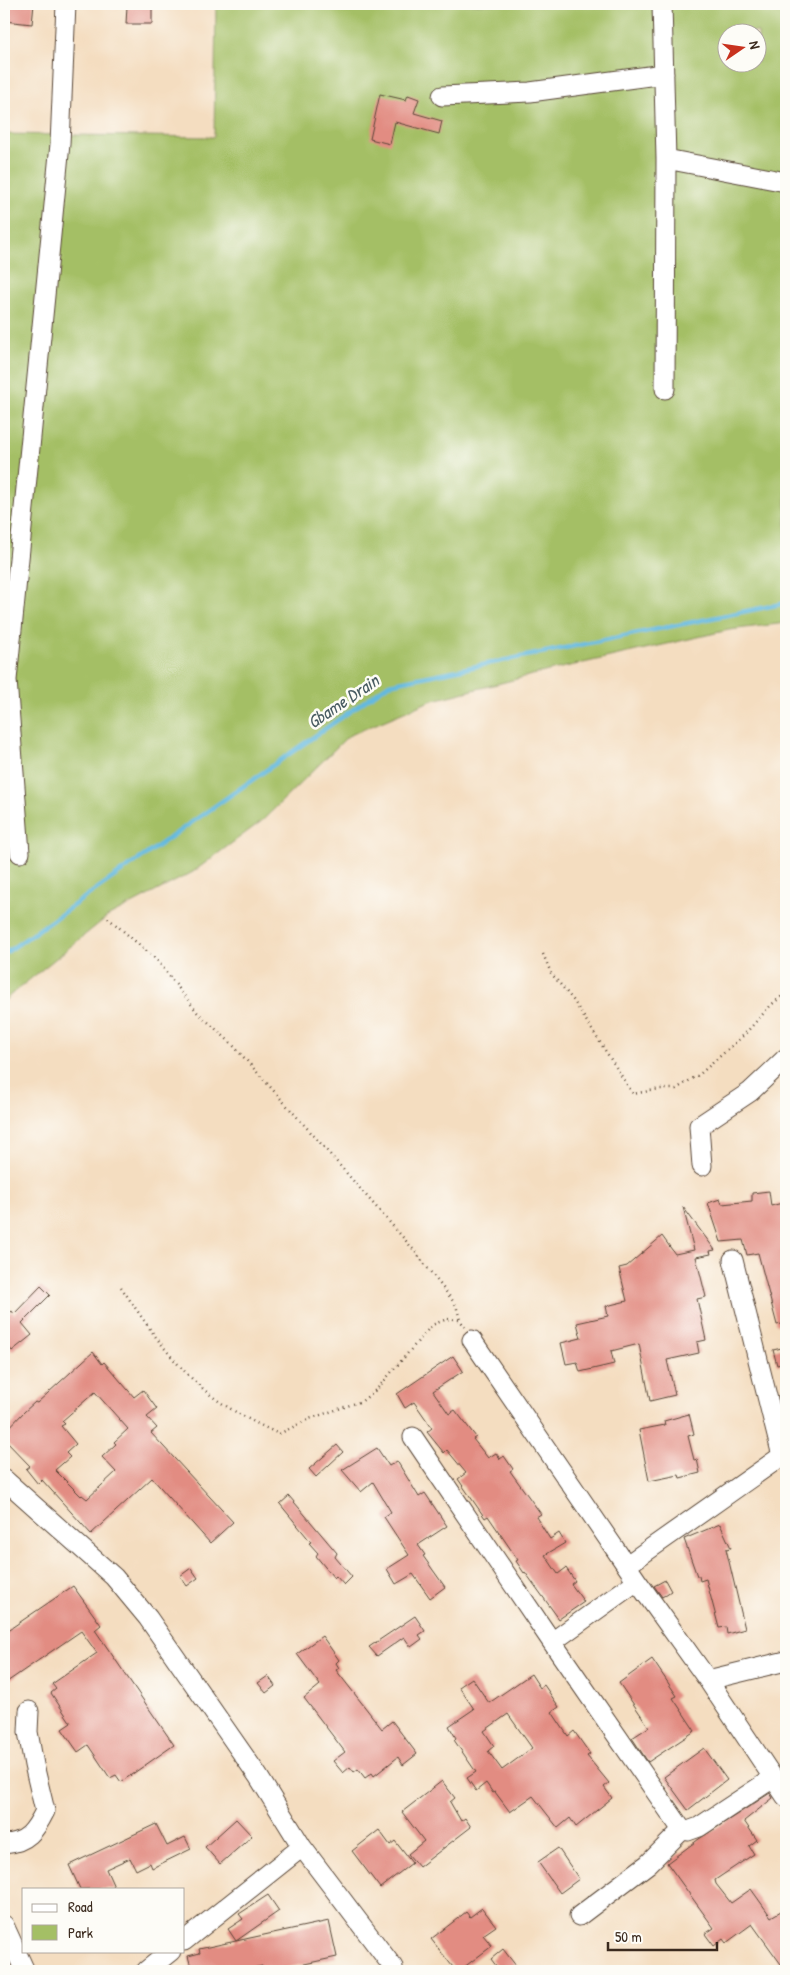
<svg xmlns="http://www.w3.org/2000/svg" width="790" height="1975" font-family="'Patrick Hand',sans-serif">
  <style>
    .green { fill: #a4bf65; stroke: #707442; fill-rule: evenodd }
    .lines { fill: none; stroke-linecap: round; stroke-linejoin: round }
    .stream { stroke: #63b9df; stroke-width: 4.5 }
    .building { fill: #e28c82; fill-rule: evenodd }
    .minor-casing { stroke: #574536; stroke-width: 21 }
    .path { stroke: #574536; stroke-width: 2.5; stroke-dasharray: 1 4; stroke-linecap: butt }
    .minor { stroke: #fff; stroke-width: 19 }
    .labels { text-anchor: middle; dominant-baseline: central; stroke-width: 5; stroke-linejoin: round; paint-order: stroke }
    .water-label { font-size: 18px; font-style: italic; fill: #495c62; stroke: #fdfcf7 }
  </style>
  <rect width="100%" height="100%" fill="#fdfcf7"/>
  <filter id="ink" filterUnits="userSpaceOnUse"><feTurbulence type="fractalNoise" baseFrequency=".02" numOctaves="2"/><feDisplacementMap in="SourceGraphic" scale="10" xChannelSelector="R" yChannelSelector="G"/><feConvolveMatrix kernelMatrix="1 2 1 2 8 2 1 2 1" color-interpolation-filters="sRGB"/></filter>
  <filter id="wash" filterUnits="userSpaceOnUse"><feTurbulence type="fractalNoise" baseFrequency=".0096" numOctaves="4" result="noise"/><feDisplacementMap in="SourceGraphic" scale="20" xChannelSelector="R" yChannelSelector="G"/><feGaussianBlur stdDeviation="1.12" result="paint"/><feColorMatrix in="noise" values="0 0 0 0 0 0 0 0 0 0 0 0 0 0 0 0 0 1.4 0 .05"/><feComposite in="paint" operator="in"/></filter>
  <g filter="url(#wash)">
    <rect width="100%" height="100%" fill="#f4ddc0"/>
    <path class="green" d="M216,4H786V623L729,630L548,671L430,701L348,736L263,820L193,872L107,917L8,997L4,1002V134L214,137ZM728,32H758V62H728Z"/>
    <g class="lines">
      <path class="stream" d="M4,954L389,684L786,603"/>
    </g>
    <g id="blocks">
      <path class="building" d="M4,4H34L32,24L4,21Z
        M127,6H152V24H126Z
        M380,94L406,100L408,95L419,99L414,113L442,121L439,134L395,122L390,144L370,139Z
        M769,1191L771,1206L786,1202V1323L777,1325L758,1253L747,1255L743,1240L721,1242L708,1203L720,1199L722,1204L752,1201V1193Z
        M683,1207L715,1250L710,1251L711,1254L696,1257L706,1297L697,1299L706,1340L697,1342L699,1353L667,1360L675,1395L650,1401L639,1344L611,1351L614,1364L580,1372L577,1362L566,1364L561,1343L581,1338L577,1323L608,1316L606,1306L627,1301L619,1268L627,1266L662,1236L675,1254L694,1250Z
        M41,1286L50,1295L22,1323L32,1335L12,1351L4,1341V1317L12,1311L14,1314Z
        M786,1347V1363L777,1365L773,1350Z
        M93,1352L102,1364L104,1362L134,1397L143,1390L157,1409L147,1417L157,1428L151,1433L233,1522L210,1543L152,1478L91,1534L42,1480L38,1484L26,1469L30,1466L4,1439V1433L24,1412L35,1402L37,1403ZM95,1392L128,1429L114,1442L116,1444L102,1457L116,1472L87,1499L82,1495L81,1496L55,1470L70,1457L66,1453L76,1444L61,1426L65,1424L62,1421Z
        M453,1356L463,1371L433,1391L449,1414L455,1410L476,1437L473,1439L488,1458L496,1453L500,1459L504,1456L513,1469L510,1471L541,1514L536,1517L550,1539L559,1533L565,1543L545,1555L558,1574L566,1568L575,1581L571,1584L584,1602L559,1619L525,1572L524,1573L516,1561L518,1560L488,1516L485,1518L458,1479L466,1473L447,1450L444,1453L427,1432L432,1428L414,1402L405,1408L397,1394Z
        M689,1414L694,1434L688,1436L694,1460L697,1459L700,1473L680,1478L679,1475L649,1481L639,1430L665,1425L664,1421Z
        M337,1445L343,1452L316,1477L309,1469Z
        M377,1448L389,1466L397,1461L419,1497L425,1493L447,1526L418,1545L425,1555L423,1556L445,1587L430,1598L413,1574L396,1584L387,1569L409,1555L384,1517L391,1512L373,1482L361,1492L342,1470Z
        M289,1496L337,1553L335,1557L352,1577L344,1585L336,1576L334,1578L316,1556L318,1553L309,1543L311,1542L280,1504Z
        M720,1524L731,1548L726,1549L745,1629L727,1634L726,1627L719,1628L706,1579L700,1581L699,1576H697L684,1539Z
        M191,1568L198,1578L187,1586L180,1576Z
        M665,1580L671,1591L662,1597L654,1586Z
        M73,1586L101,1625L95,1630L174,1745L121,1782L116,1775L110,1778L88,1745L78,1752L62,1729L71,1723L51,1693L56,1689L52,1684L97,1653L81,1631L4,1684V1633Z
        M415,1616L425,1631L419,1635L422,1639L411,1647L404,1637L377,1656L369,1647Z
        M322,1636L339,1660L336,1663L339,1668L336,1670L382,1729L392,1721L417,1754L403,1765L398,1757L374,1776L372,1773L365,1778L358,1769L354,1772L350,1767L343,1773L333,1761L345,1752L304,1698L320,1685L297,1654Z
        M652,1659L677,1696L673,1698L695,1731L648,1762L632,1738L649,1727L619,1683Z
        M531,1674L540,1688L544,1685L559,1707L552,1712L568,1736L574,1731L590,1754L587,1756L609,1783L604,1787L612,1798L576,1827L570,1818L558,1828L533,1796L510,1812L495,1792L493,1793L486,1783L476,1791L467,1778L476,1772L454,1740L456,1738L449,1726L474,1709L459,1687L472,1678L489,1703ZM508,1714L532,1748L502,1770L488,1751L494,1746L484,1731Z
        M268,1676L275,1686L266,1693L258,1683Z
        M704,1748L727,1780L688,1810L664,1777Z
        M442,1781L455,1798L450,1802L461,1821L465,1818L471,1827L419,1867L408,1854L424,1841L402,1812Z
        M770,1793L773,1798L744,1821L757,1840L749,1846L754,1854L715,1880L716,1884L731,1903L751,1889L771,1917L786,1908V1971L752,1924L726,1943L723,1939L714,1946L705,1934L714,1928L667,1863L699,1839Z
        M236,1819L252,1836L220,1864L205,1847Z
        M156,1824L167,1846L185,1837L191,1849L152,1868L150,1863L136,1870L130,1858L106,1869L115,1889H80L69,1865Z
        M379,1830L390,1845L395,1841L412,1863L380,1888L352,1851Z
        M558,1848L579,1879L560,1893L538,1862Z
        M268,1895L279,1911L236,1941L329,1921L337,1957L272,1971H263L262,1966L239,1971H192L188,1956L200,1953L199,1949L236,1941L228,1929L243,1919L239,1914Z
        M482,1908L496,1926L483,1935L492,1946L459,1971H456L431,1939L466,1912L470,1917Z
        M503,1949L520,1971H500L491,1959Z"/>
    </g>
  </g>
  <g filter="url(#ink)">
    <use href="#blocks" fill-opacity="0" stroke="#574536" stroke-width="1"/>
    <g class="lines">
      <g class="minor-casing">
        <path id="minor" d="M662,4L666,159L786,182
          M442,96L530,92L664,74
          M665,389L666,159
          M20,853L7,680L60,144L66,4
          M702,1166L699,1126L750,1092L786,1058
          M733,1260L782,1456
          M472,1340L637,1581L708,1680L786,1797
          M413,1437L552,1642L682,1830L688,1831L699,1827L773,1778
          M4,1479L114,1577L148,1618L258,1776L302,1847L393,1967
          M627,1565L786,1453
          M552,1642L637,1581
          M708,1680L786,1661
          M4,1844C27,1843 35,1831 45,1811L34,1765L28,1732L29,1711
          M579,1916L648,1864L682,1830
          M4,1925L25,1971
          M184,1941L302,1847
          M146,1971L171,1951"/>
      </g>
      <path class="path" d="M108,918L157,960L197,1012L231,1043L314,1136L413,1249L456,1305L460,1320
        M543,954L551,973L573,1000L633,1094L660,1089H676L700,1074L744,1035L771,1005L786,993
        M121,1287C145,1322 168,1358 200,1386C221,1406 253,1422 279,1434L309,1419L362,1401L377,1389L432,1325L447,1319L460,1320L465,1327"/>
      <use href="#minor" class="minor"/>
    </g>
  </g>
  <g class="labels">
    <g class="water-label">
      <text transform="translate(343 701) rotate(-34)">Gbame Drain</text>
    </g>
  </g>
  <rect width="790" height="1975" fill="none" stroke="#fdfcf7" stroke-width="20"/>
  <rect x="22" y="1888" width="162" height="65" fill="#fdfcf7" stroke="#afa8a0"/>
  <rect x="32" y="1904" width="25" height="8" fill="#ffffff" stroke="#afa8a0"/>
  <text x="68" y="1912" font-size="15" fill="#3b2a1e">Road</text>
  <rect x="32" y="1925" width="25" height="15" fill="#a4bf65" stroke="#afa8a0"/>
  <text x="68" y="1938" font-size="15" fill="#3b2a1e">Park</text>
  <g transform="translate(742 48) rotate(77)"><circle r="24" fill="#fdfcf7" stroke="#afa8a0"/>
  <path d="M0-4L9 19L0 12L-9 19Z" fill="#c8321e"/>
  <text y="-8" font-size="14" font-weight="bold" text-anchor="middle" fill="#3b2a1e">N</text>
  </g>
  <path d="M608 1942v8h109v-8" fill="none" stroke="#3b2a1e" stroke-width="2.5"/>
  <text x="615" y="1942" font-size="15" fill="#3b2a1e" stroke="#fdfcf7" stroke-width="4" paint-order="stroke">50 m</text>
</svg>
